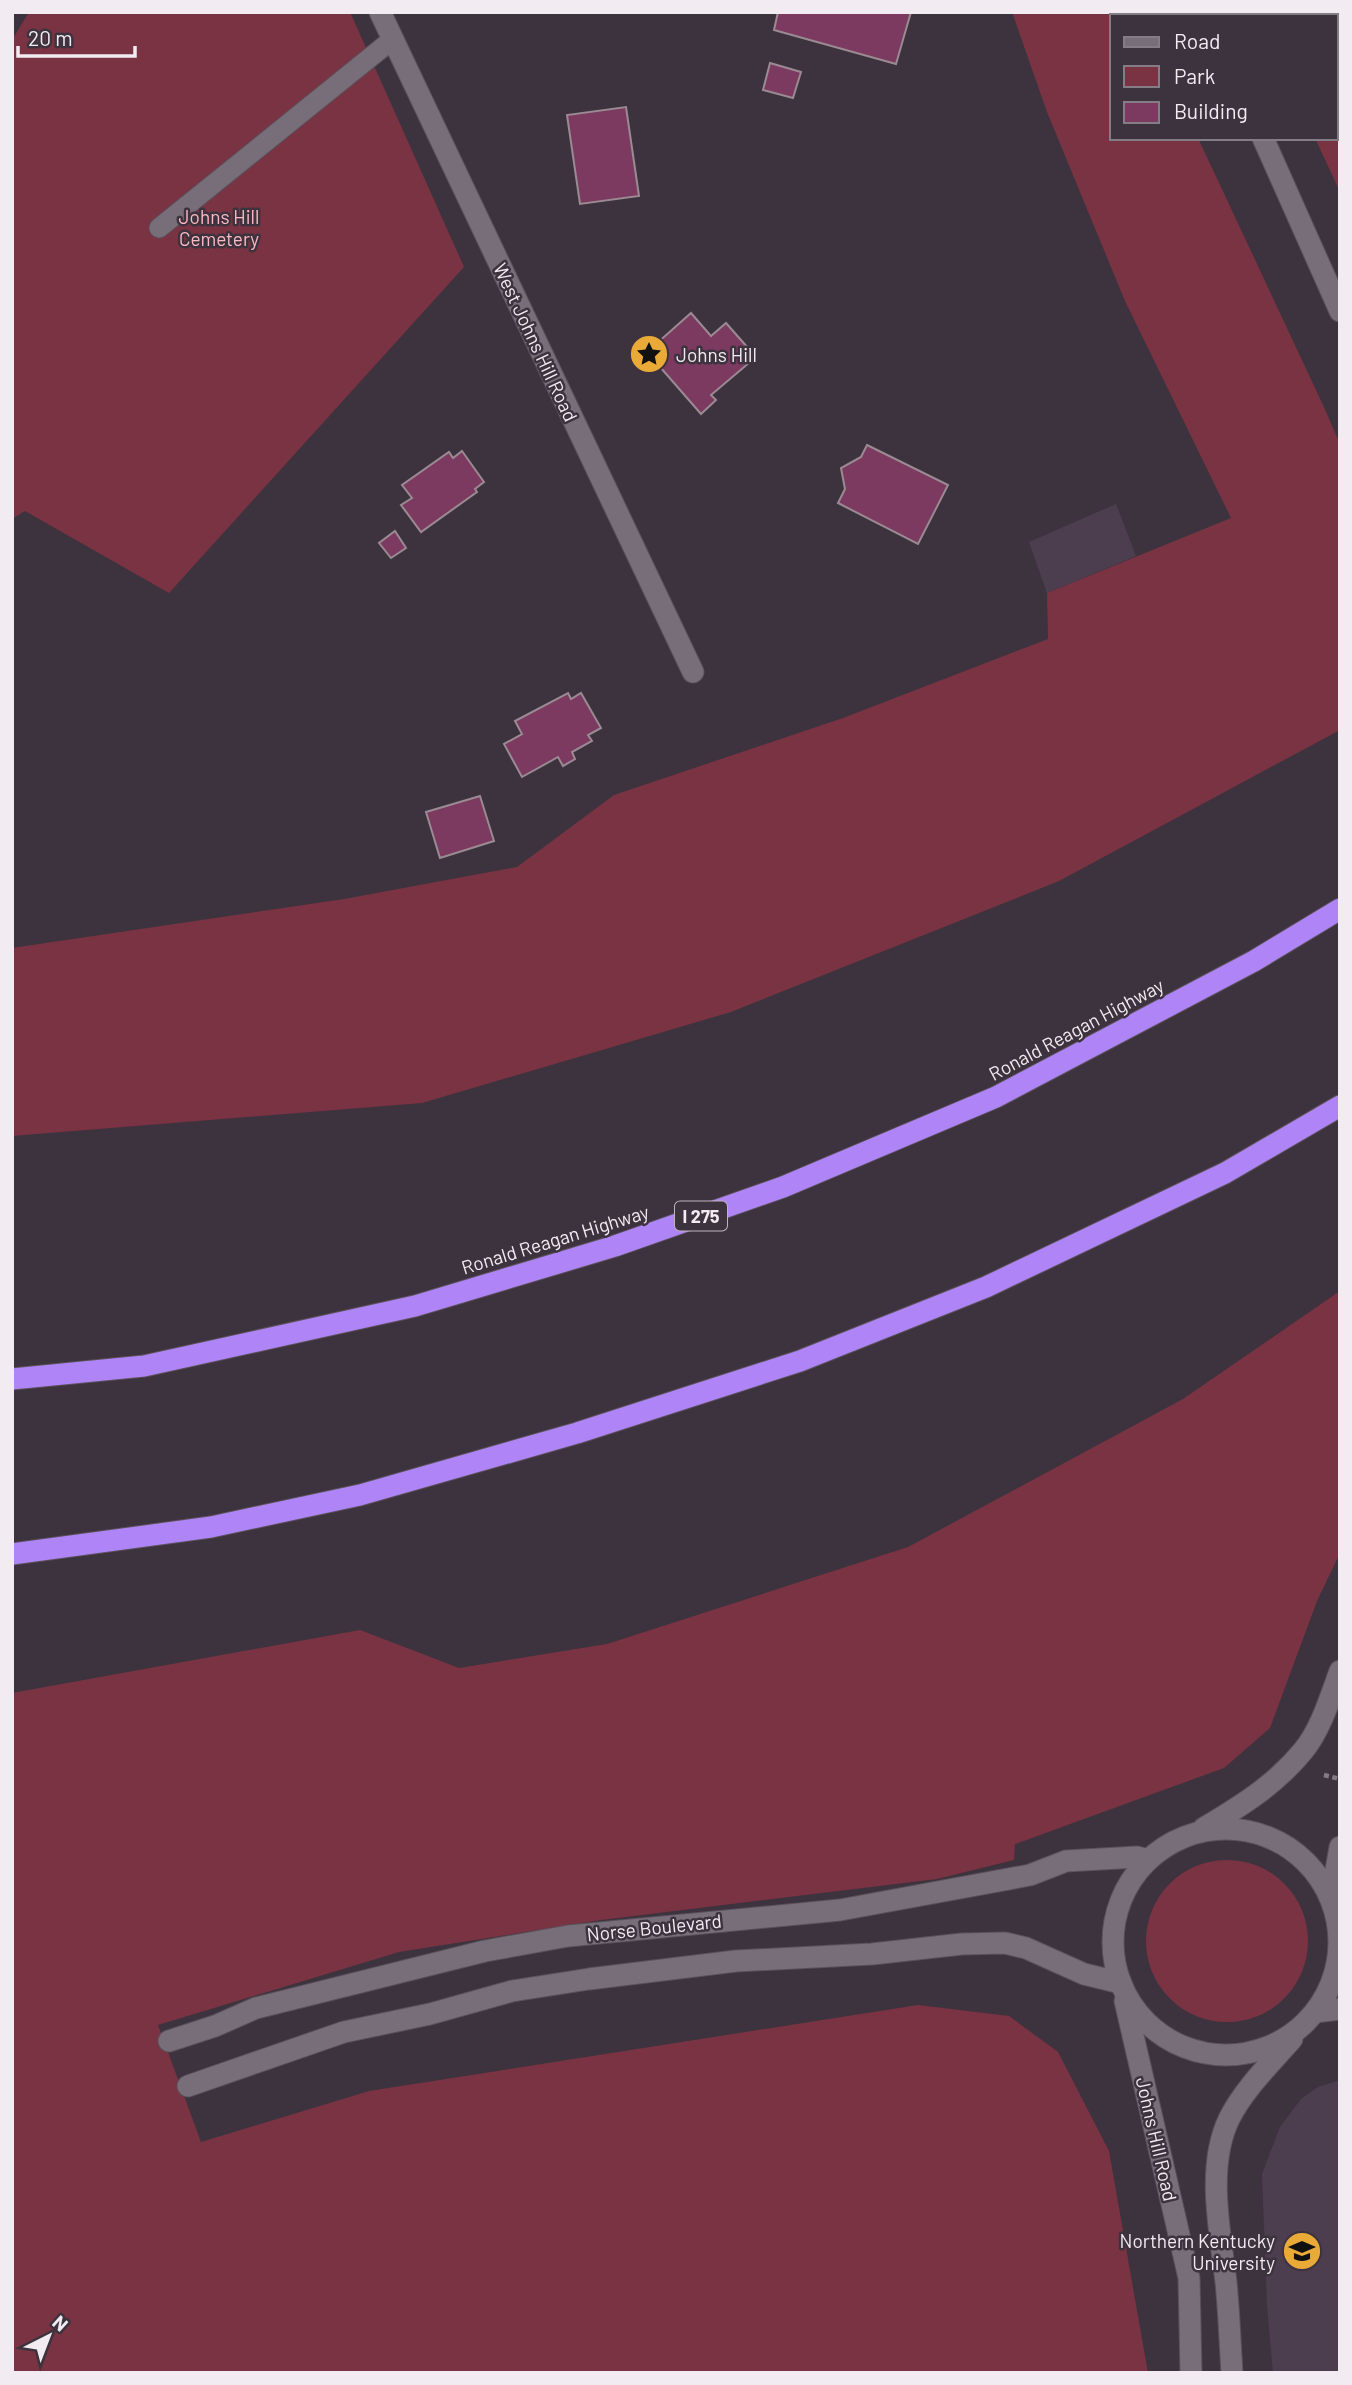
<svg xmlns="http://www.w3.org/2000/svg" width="1352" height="2385" font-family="Barlow,sans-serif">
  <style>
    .built { fill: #4c3e4e }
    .green { fill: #7a3342 }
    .building { fill: #7c3a61; stroke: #9a8a92; stroke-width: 2 }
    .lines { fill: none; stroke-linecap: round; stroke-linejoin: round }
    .service-casing { stroke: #5a515a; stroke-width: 21 }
    .minor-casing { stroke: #5a515a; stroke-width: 23 }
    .tertiary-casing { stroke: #5a515a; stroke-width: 23 }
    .secondary-casing { stroke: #5a515a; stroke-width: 23 }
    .motorway-casing { stroke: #5a515a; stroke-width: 23 }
    .path { stroke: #837b84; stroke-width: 4.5; stroke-dasharray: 5 3.5; stroke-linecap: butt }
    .service { stroke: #786e7a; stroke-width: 19 }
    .minor { stroke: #786e7a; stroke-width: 21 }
    .tertiary { stroke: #786e7a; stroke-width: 21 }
    .secondary { stroke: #786e7a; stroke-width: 21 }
    .motorway { stroke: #af84f6; stroke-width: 21 }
    .labels { text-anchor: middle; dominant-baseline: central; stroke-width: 5; stroke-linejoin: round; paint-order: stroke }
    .shield { fill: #3d333e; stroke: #bcb4bc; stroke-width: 2 }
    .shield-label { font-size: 18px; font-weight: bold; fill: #f2ecf2 }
    .park-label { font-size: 19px; fill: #feb9c3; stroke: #3d333e }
    .street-label { font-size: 19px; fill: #f2ecf2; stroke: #3d333e }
    .poi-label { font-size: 19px; fill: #f2ecf2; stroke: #3d333e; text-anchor: start }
  </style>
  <rect width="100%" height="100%" fill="#3d333e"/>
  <path class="built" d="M1116,504L1136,556L1047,593L1029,542Z
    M1340,2080V2373H1273L1267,2305L1262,2174L1280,2127L1301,2099L1318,2087Z"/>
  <path class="green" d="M29,12H350L464,267L169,593L25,511L12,519V40Z
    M1012,12H1142L1144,16H1112V138H1198L1323,405L1340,444V730L1059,881L731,1012L422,1103L12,1136V948L344,899L517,867L614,795L843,718L1048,639L1047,593L1231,518L1125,301L1047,112Z
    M1256,12H1340V192L1315,138H1336V16H1258Z
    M1340,1291V1553L1317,1601L1270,1728L1224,1768L1015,1844L1014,1860L937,1879L601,1920L399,1952L158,2025L201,2142L369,2091L918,2005L1009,2016L1058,2052L1109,2151L1148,2373H12V1693L360,1630L459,1668L607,1644L908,1547L1183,1399Z
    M1146 1941a81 81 0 1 1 162 0a81 81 0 1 1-162 0Z"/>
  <path class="building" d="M778,12H911L896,64L774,30Z
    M770,63L801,72L793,98L763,90Z
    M626,107L639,196L580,204L567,115Z
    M691,313L711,336L726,323L756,357L711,395L716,400L701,414L647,352Z
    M867,445L948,485L918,544L838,503L845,489L841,468L861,457Z
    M462,451L484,482L475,489L477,492L421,532L401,505L412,498L402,485L449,452L453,458Z
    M395,531L406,548L391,558L379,543Z
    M568,693L571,699L581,693L601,728L588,735L592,741L572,752L575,759L563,766L558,757L522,777L504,744L522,734L515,721Z
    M480,796L494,841L440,858L426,812Z"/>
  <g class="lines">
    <g class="service-casing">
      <path id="service" d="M159,228L393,39"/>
    </g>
    <g class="minor-casing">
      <path id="minor" d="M380,12L693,672
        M169,2041L215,2026L256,2008L485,1951L568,1936L840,1910L1030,1875L1066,1861L1137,1857L1148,1860
        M188,2086L344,2032L430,2014L512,1991L589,1979L736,1961L872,1954L962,1944L1005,1943L1026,1948L1084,1974L1121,1983"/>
    </g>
    <g class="tertiary-casing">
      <path id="tertiary" d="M1315,2012L1340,2009"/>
    </g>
    <g class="secondary-casing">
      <path id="secondary" d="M1207,12L1208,16
        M1263,138L1340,311
        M1204,1828C1241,1806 1275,1785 1303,1751C1321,1729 1330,1698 1340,1671
        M1113 1942a113 113 0 1 1 226 0a113 113 0 1 1-226 0Z
        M1331,1899L1340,1847
        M1125,2001L1189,2278L1191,2373
        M1232,2373C1230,2343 1229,2312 1226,2282C1220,2231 1206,2167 1229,2119C1244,2089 1270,2064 1292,2039"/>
    </g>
    <g class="motorway-casing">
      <path id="motorway" d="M12,1379L144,1366L415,1306L615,1246L783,1187L996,1097L1254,961L1340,909
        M12,1554L211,1527L360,1495L577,1433L800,1361L986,1287L1225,1173L1340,1106"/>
    </g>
    <path class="path" d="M1324,1775L1340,1779"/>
    <use href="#service" class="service"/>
    <use href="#minor" class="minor"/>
    <use href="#tertiary" class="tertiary"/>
    <use href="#secondary" class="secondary"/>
    <use href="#motorway" class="motorway"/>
  </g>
  <defs>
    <g id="sight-disc" transform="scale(2.0125)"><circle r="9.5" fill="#eaaa38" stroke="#3d333e"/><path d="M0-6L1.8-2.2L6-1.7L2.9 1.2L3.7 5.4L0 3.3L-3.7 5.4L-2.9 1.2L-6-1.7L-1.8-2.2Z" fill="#111"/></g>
    <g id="university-disc" transform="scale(2.0125)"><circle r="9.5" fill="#eaaa38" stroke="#3d333e"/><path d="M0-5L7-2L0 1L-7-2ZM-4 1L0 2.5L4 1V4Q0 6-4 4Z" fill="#111"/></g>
  </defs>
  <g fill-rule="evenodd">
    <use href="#sight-disc" x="649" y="354"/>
    <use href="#university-disc" x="1302" y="2251"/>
  </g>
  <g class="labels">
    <rect class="shield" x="675" y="1201.5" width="52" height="29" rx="5"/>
    <g class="shield-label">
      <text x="701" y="1216">I 275</text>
    </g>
    <g class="park-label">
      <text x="219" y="216">Johns Hill<tspan x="219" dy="22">Cemetery</tspan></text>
    </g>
    <g class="street-label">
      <text transform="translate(536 342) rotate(65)">West Johns Hill Road</text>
      <text transform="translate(1076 1029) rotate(-28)">Ronald Reagan Highway</text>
      <text transform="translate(555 1239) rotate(-17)">Ronald Reagan Highway</text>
      <text transform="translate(654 1927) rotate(-6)">Norse Boulevard</text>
      <text transform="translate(1157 2139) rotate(77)">Johns Hill Road</text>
    </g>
    <g class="poi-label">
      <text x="676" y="354">Johns Hill</text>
      <text x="1275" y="2240" text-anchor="end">Northern Kentucky<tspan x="1275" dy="22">University</tspan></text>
    </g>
  </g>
  <rect width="1352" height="2385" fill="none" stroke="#f2ecf2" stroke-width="28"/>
  <rect x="1110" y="14" width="228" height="126" fill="#3d333e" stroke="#857d86" stroke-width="2"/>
  <rect x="1124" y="37" width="35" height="10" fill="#786e7a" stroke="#857d86" stroke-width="2"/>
  <text x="1174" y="49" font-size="21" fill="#f2ecf2">Road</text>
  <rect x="1124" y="66" width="35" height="21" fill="#7a3342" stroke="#857d86" stroke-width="2"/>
  <text x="1174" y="84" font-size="21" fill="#f2ecf2">Park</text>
  <rect x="1124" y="102" width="35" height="21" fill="#7c3a61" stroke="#857d86" stroke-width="2"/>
  <text x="1174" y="119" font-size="21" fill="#f2ecf2">Building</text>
  <g transform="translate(49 2336) rotate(42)" stroke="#3d333e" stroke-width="5" paint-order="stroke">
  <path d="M0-5L12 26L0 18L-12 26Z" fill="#f2ecf2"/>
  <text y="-10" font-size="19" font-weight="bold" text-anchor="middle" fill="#f2ecf2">N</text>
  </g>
  <path d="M18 46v10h117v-10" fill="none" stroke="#f2ecf2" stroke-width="3.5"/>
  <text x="28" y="46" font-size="21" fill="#f2ecf2" stroke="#3d333e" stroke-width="5" paint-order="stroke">20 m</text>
</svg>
